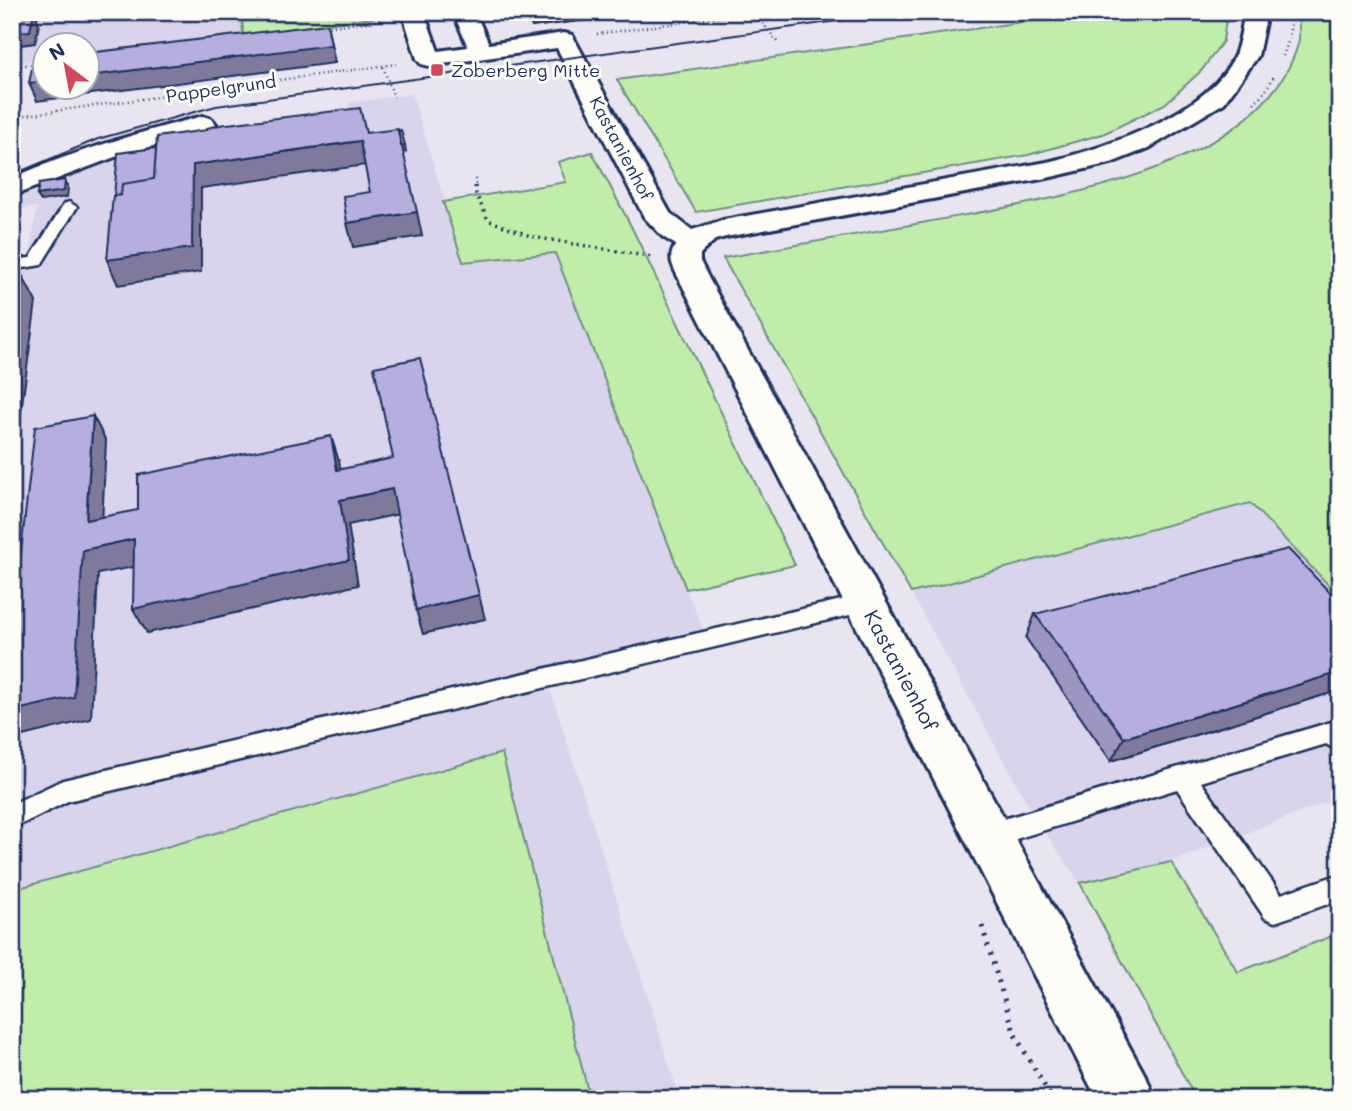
<svg xmlns="http://www.w3.org/2000/svg" width="1352" height="1111" font-family="Mali,sans-serif">
  <style>
    .built { fill: #d9d4eb }
    .green { fill: #c1edaa; stroke: #6e8e84; stroke-width: 2 }
    .lines { fill: none; stroke-linecap: round; stroke-linejoin: round }
    .lane-casing { stroke: #1b2f5e; stroke-width: 5 }
    .street-casing { stroke: #1b2f5e; stroke-width: 6 }
    .path-far2 { stroke: #1b2f5e; stroke-width: 2.5; stroke-dasharray: 1 3.5; stroke-linecap: butt }
    .path-far1 { stroke: #1b2f5e; stroke-width: 3.5; stroke-dasharray: 2 4.5; stroke-linecap: butt }
    .path { stroke: #1b2f5e; stroke-width: 5; stroke-dasharray: 2.5 7; stroke-linecap: butt }
    .lane { fill: #fdfcf7; fill-rule: evenodd }
    .street { fill: #fdfcf7; fill-rule: evenodd }
    .tram { stroke: #1b2f5e; stroke-width: 2 }
    .wall { fill: #9d96c0; stroke: #1b2f5e; stroke-width: 2 }
    .shaded-wall { fill: #7f7a9c; stroke: #1b2f5e; stroke-width: 2 }
    .building { fill: #b6aedf; stroke: #1b2f5e; stroke-width: 2 }
    .poi-dot { fill: #d1495b; stroke: #fdfcf7; stroke-width: 2.5 }
    .labels { text-anchor: middle; dominant-baseline: central; stroke-width: 6; stroke-linejoin: round; paint-order: stroke }
    .far-poi-label { font-size: 18px; fill: #1b2f5e; stroke: #fdfcf7; text-anchor: start }
    .far-street-label { font-size: 18px; fill: #1b2f5e; stroke: #fdfcf7 }
    .street-label { font-size: 21px; fill: #1b2f5e; stroke: #fdfcf7 }
  </style>
  <rect width="100%" height="100%" fill="#e8e5f0"/>
  <filter id="ink" filterUnits="userSpaceOnUse"><feTurbulence type="fractalNoise" baseFrequency=".0143" numOctaves="2"/><feDisplacementMap in="SourceGraphic" scale="14" xChannelSelector="R" yChannelSelector="G"/><feConvolveMatrix kernelMatrix="1 2 1 2 8 2 1 2 1" color-interpolation-filters="sRGB"/></filter>
  <g filter="url(#ink)">
    <path class="built" d="M43,12H242L243,35L88,54V46H46L45,59L12,64V46L35,43L37,16Z
      M412,94L463,262L555,252L686,589L711,647L550,688L680,1099H12V421L20,419L36,303L12,306V274L27,271L37,207L12,210V188L133,142L355,122L348,103Z
      M1251,503L1340,597V797L1171,862L1080,883L1037,821L911,593Z"/>
    <path class="green" d="M242,12H372L373,18L243,35Z
      M1092,12H1227L1223,41L1202,70L1165,104L1103,134L1028,155L696,212L617,80Z
      M1298,12H1340V597L1250,503L911,593L723,258C791,246 859,234 927,222C1039,201 1261,173 1298,44C1301,35 1298,22 1298,12Z
      M592,152L631,226L795,565L686,589L555,253L463,262L443,202L566,182L558,162Z
      M502,753L590,1099H12V890Z
      M1171,862L1238,972L1340,933V1099H1196L1080,883Z"/>
    <g class="lines">
      <g class="lane-casing">
        <path id="lane" d="M69,202L77,207L41,265L12,270V260L30,258L64,204Z
          M867,594L875,597L878,603L875,609L68,801L12,829V804L63,780Z
          M1331,722L1340,725V752L1326,744L1201,782L1281,894L1340,874V900L1275,922L1265,918L1177,789L990,847L981,843L977,835L981,827L990,823Z"/>
      </g>
      <g class="street-casing">
        <path id="street" d="M402,12H424L438,51L468,47L453,12H475L489,44L564,33L572,35L670,213L692,230L723,220L1047,162C1105,148 1209,114 1235,55C1240,42 1242,26 1245,12H1267L1258,56L1224,103L1149,148L1111,163L1047,178L726,237L715,240L700,254V261L710,281L1147,1079L1155,1099H1097L680,281C674,268 666,258 676,245L663,237L644,217L557,48L429,66L421,64L417,59Z
          M203,116L212,119L216,124L212,129L115,157L12,196V178C74,151 138,133 203,116Z"/>
      </g>
      <path class="path-far2" d="M754,13L779,43
        M325,27L382,20
        M597,34L756,12
        M1283,56L1289,39L1292,12
        M12,67L46,62
        M383,67L394,97
        M1254,103L1265,92L1274,76
        M12,117L396,64
        M475,179L476,188"/>
      <path class="path-far1" d="M475,186L476,194L488,220L533,237L652,257"/>
      <path class="path" d="M982,926L1015,1035L1052,1099"/>
      <use href="#lane" class="lane"/>
      <use href="#street" class="street"/>
      <path class="tram" d="M12,175L98,139L216,106L903,12"/>
    </g>
    <path class="wall" d="M525,12H649L532,27Z
      M1340,603V690L1111,761L1026,638L1035,614Z"/>
    <path class="shaded-wall" d="M12,12H43L42,15L37,16V19L39,24L35,43L12,46Z
      M553,12H649L532,27L531,15Z
      M327,24L335,63L37,101L29,83L46,81V88H88V76Z
      M360,141L366,165L201,188V272L118,285L107,260L193,165Z
      M405,145L406,152L371,157L369,150Z
      M65,180L68,187L67,197L41,201L37,195Z
      M417,212L422,236L353,247L347,223Z
      M23,277L36,302L20,419L12,421V347Z
      M93,416L106,441L101,545L86,520Z
      M331,436L339,461L345,495L337,470Z
      M392,489L399,514L348,525L358,585L147,633L133,609L340,500Z
      M134,539L148,564L98,574L91,719L23,736L12,724V711L83,550Z
      M479,595L485,619L423,634L416,610Z
      M1340,672V690L1111,761L1124,738Z"/>
    <path class="building" d="M12,12H33L12,15Z
      M34,12L30,31L12,33V15Z
      M529,12H553L531,15Z
      M327,24L331,45L88,76V53Z
      M46,58V81L29,83L34,59Z
      M360,108L366,133L398,129L417,212L347,223L343,196L370,192L360,141L193,165L192,248L107,260L113,196L121,195L122,184L154,179L157,137L207,130V128L219,125Z
      M401,130L405,145L401,146L398,131Z
      M156,148L154,179L122,184L121,195L114,196L118,153Z
      M65,180L64,191L37,195L39,184Z
      M23,277L12,347V279Z
      M420,358L479,595L416,610L392,489L340,500L349,560L133,609L134,539L83,550L74,697L12,711V631L35,427L93,416L86,520L138,510V475L331,436L337,470L393,458L374,367Z
      M1288,549L1340,603V672L1124,738L1035,614Z"/>
  </g>
  <rect class="poi-dot" x="430" y="63" width="14" height="14" rx="3.5"/>
  <g class="labels">
    <g class="far-poi-label">
      <text x="451" y="70">Zoberberg Mitte</text>
    </g>
    <g class="far-street-label">
      <text transform="translate(221 88) rotate(-8)">Pappelgrund</text>
      <text transform="translate(622 148) rotate(62)">Kastanienhof</text>
    </g>
    <g class="street-label">
      <text transform="translate(902 670) rotate(62)">Kastanienhof</text>
    </g>
  </g>
  <rect width="1352" height="1111" fill="none" stroke="#fdfcf7" stroke-width="42"/>
  <rect x="21" y="21" width="1310" height="1069" fill="none" stroke="#1b2f5e" stroke-width="2.5" filter="url(#ink)"/>
  <g transform="translate(66 66) rotate(328)"><circle r="33" fill="#fdfcf7" stroke="#a3aaba" stroke-width="2"/>
  <path d="M0-5L12 26L0 18L-12 26Z" fill="#d1495b"/>
  <text y="-10" font-size="19" font-weight="bold" text-anchor="middle" fill="#1b2f5e">N</text>
  </g>
</svg>
